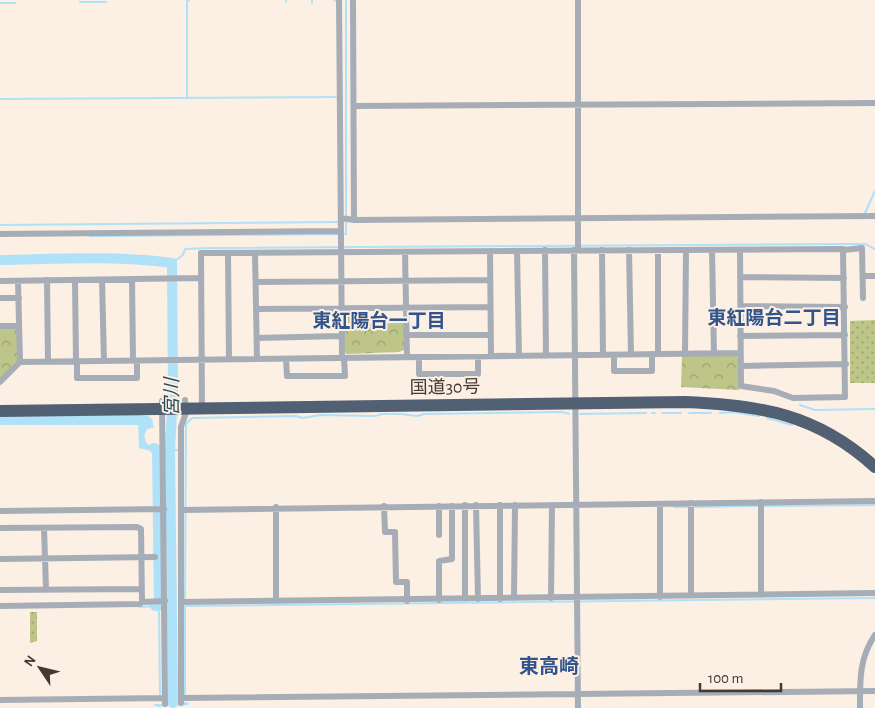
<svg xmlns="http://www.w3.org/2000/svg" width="875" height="708" font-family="'Alegreya Sans','Noto Sans JP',sans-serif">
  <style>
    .grass { fill: url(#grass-dots) }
    .park { fill: url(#park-crowns) }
    .water { fill: #afe1f9 }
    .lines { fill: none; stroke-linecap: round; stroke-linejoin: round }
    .stream { stroke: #afe1f9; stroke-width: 2 }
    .river { stroke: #afe1f9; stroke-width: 10 }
    .street { stroke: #a6adb7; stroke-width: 6 }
    .highway { stroke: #526074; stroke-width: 12 }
    .labels { text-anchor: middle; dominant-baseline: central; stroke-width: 4; stroke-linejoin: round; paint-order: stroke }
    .street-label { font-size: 18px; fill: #433a33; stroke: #fcefe3 }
    .neighbourhood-label { font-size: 19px; font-weight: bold; fill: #31548c; stroke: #fcefe3 }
    .water-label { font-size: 19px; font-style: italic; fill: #234a5b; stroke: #fcefe3 }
    .quarter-label { font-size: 20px; font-weight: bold; fill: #31548c; stroke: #fcefe3 }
  </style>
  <defs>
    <pattern id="grass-dots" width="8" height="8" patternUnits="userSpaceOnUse" patternTransform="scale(1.25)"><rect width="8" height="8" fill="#bec588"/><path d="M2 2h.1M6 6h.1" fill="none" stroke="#9ca170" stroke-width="1.8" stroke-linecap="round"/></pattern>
    <pattern id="park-crowns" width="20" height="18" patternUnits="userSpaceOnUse" patternTransform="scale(1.25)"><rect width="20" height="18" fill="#bec588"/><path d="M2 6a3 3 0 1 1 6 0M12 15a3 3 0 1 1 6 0" fill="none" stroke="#9ca170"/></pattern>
  </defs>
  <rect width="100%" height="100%" fill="#fcefe3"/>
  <path class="grass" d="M347,311H364V323H344V314Z
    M875,320V383H850V321Z
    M30,612H37V641L30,643Z"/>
  <path class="park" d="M404,323V350L399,352L347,354L344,351V324Z
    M0,328H17V361L0,380Z
    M682,356H737L740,360L739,390L681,387Z"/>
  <path class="water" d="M138,419H153C150,429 140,432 147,444L158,447L159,459H155L151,451L139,448Z"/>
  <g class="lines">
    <path class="stream" d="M335,0V1
      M286,1V2
      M80,2H106
      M0,3H15
      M312,3V1
      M187,98V1L189,0
      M0,99L336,97
      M865,213L875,191
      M0,225L337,222
      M90,236L346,234V0
      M172,263L183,255L185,249L210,248L848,244H865L875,249
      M800,405L815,410L875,409
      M652,413H655
      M662,413H681
      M689,413H711
      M720,413L734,412L759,416
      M580,414L646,413
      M767,418L792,425
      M148,424L153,427
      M166,433H171
      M168,450H180
      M764,506L875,505
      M674,507H689
      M694,507L758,506
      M185,601L186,424L192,418L296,416L303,418L320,415L375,416L382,414H401L417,416L424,414L562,412L569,414
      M159,606L160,696
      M185,606L875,598
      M140,607L155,606
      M185,696V606
      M155,705H163
      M155,705L160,706
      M167,705L188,704L185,703"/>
    <path class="river" d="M0,260C57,259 115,255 172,263L173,392L170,450L173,703
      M0,420H140L147,421L148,424
      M154,448L157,450L159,606H155"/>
    <path class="street" d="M339,0L342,358
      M353,0L354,220
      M354,106L875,103
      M341,218L354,220L875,216
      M0,234L340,231
      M545,250L546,356
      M574,250L578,708
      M578,250V0
      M602,250L603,355
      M629,250L631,354
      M658,250V354
      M712,250L714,354
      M844,250L862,248L863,298
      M490,251L491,356
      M517,251L519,356
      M405,252L407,357
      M228,253L229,359
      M255,253L257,359
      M863,276H875
      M740,277L844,278
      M132,279L133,361
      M47,280L48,362
      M75,280L76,361
      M102,280L104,361
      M0,281L200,278
      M18,281L20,362
      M256,282L490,280
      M0,298H19
      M741,306L845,307
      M257,309L490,307
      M0,326H19
      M406,335H491
      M740,336L845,335
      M257,338L341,336
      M685,354L686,250
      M614,355V371H652V354
      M419,357V374H478V357
      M286,359L287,376H345L344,358
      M77,361V378H137V361
      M742,366L846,364
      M0,382L20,362L740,353
      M162,401L165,704
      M202,408L201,253L843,249L845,397L793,398L774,391L741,386L740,250
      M660,504V597
      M476,505L478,599
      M384,506L385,532H395L396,582H407V601
      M276,507V601
      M182,510L875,501
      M0,511L164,509
      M0,528L137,527L141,529L142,602L165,601
      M44,528L46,589
      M439,535V506
      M0,559L155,557
      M0,590L142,589
      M761,595V502
      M691,596V503
      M514,598L515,505
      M551,598L552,505
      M465,599V505
      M500,599V505
      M439,600V561L452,559V506
      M181,602L875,593
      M0,606L140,604L142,602
      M181,698L875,691
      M0,700L165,698
      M181,703V427L186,413L185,400
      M860,708C860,681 859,658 875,635"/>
    <path class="highway" d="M0,411L685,402C760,405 817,414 875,467"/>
  </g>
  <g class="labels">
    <g class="street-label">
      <text transform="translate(445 388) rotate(-1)">国道30号</text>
    </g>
    <g class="neighbourhood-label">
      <text x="774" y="318">東紅陽台二丁目</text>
      <text x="379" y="321">東紅陽台一丁目</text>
    </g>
    <g class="water-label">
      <text transform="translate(172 397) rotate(-90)">宮川</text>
    </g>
    <g class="quarter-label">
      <text x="549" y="667">東高崎</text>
    </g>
  </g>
  <g transform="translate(40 668) rotate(305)" stroke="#fcefe3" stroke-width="4" paint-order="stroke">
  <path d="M0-4L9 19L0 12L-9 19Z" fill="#433a33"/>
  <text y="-8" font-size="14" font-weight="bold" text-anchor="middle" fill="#433a33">N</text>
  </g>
  <path d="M700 683v8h81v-8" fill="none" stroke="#433a33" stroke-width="2.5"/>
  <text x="708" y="683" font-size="15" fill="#433a33" stroke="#fcefe3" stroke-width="4" paint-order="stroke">100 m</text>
</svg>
